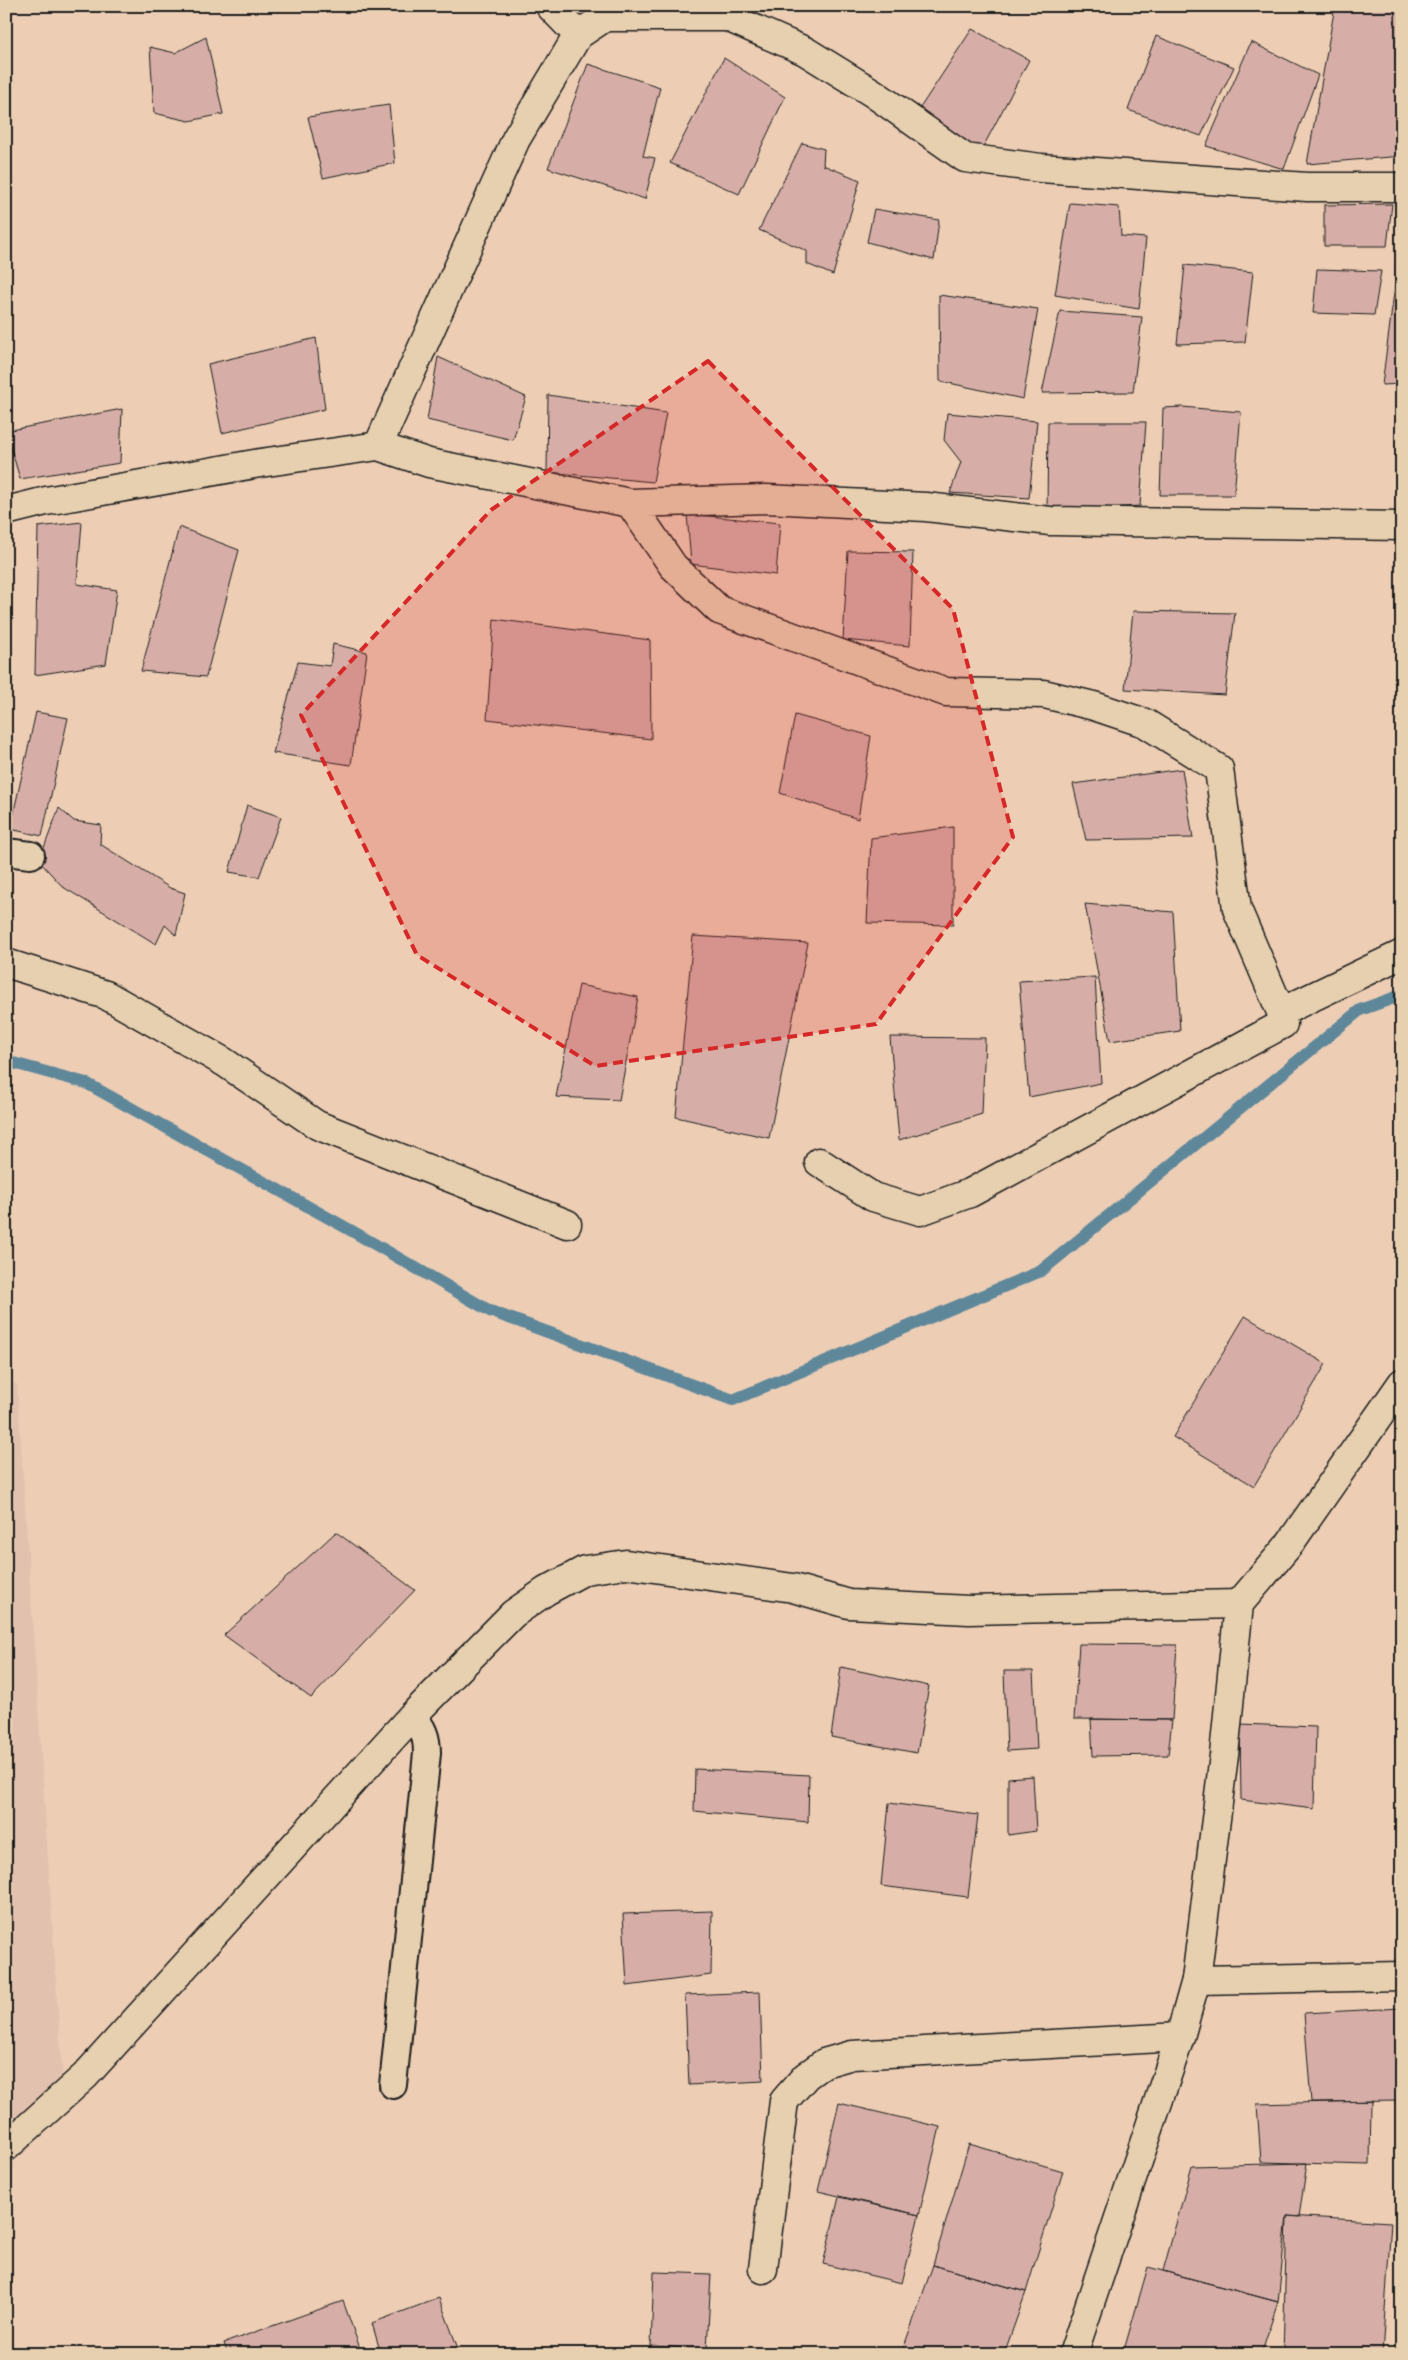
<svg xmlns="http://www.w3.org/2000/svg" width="1408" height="2360" font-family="'Indie Flower',sans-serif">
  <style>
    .built { fill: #e2c1ae }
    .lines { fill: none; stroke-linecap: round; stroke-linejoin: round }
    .stream { stroke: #5f879a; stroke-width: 12 }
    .building { fill: #d6aea7; stroke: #1c1c1c }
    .lane-casing { stroke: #1c1c1c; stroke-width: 30 }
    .street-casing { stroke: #1c1c1c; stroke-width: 31 }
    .secondary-casing { stroke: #1c1c1c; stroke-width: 31 }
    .lane { stroke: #e7d0b0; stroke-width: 26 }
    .street { stroke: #e7d0b0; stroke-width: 28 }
    .secondary { stroke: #e7d0b0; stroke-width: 28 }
    .marked { fill: #d62828; fill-opacity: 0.2; stroke: #d62828; stroke-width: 4; stroke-dasharray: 10 6; stroke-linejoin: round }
  </style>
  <rect width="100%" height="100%" fill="#edceb5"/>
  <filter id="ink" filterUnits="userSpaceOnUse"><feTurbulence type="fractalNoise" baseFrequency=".02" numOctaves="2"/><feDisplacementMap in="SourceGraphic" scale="10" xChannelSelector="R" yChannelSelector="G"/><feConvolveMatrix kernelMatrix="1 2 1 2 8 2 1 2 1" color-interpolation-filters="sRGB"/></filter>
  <g filter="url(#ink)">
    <path class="built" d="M6,1382L17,1384L64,2102L6,2144Z"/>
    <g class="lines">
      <path class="stream" d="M6,1061L86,1083L352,1231L490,1311L733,1400L1041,1271L1360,1010L1402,995"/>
    </g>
    <path class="building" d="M1335,6H1402V156L1307,164Z
      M972,29L1029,60L981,151L918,111Z
      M1156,36L1234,67L1201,136L1128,110Z
      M206,37L223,114L189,121L154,113L150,47L175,53Z
      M1251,42L1318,75L1284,169L1206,146Z
      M724,58L785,97L739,194L670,163Z
      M588,64L660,87L643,156L655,158L645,199L548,168Z
      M389,105L395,163L323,178L308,117Z
      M802,143L824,149L823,165L860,180L833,275L807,264V251L759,230Z
      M1070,203L1119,207L1121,236L1146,238L1139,309L1055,295Z
      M1392,204L1387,246H1324V205Z
      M874,209L939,220L934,260L867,242Z
      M1399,254H1402V384L1382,385Z
      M1185,265L1253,272L1245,342L1177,344Z
      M1317,269L1381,271L1374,315L1313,313Z
      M939,295L1038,309L1023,399L940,381Z
      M1060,311L1142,317L1133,392L1042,393Z
      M316,338L325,409L222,433L208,364Z
      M438,357L526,397L513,440L427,420Z
      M548,395L666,413L653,482L547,472Z
      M1182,407L1241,412L1234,495H1160L1163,408Z
      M122,409L120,463L20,479L6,431Z
      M947,413L1037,421L1029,498L950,493L961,462L944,440Z
      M1048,422H1146L1140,506L1047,511Z
      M687,514L780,523L776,575L691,564Z
      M82,522L77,584L117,590L106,664L35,675L38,527Z
      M179,527L239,550L206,677L141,671Z
      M848,551L913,552L910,646L843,640Z
      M1133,611L1235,613L1225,695L1125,689Z
      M494,619L650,640L651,739L487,719Z
      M333,644L367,652L351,765L273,753L298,662L330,666Z
      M36,712L68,718L42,836L10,829Z
      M795,715L871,736L858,819L780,793Z
      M1182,769L1193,838L1086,840L1073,784Z
      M247,805L281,817L259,877L229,872Z
      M59,808L74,821L101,825L100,844L170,888L185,893L176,935L165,925L156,944L63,887L39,861Z
      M953,827V925L867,923L871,838Z
      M1085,904L1173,912L1180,1031L1110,1041Z
      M693,936L808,943L769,1138L676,1117Z
      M1095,977L1101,1083L1029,1097L1019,981Z
      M579,985L638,997L619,1100L556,1097Z
      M890,1037L985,1038L982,1114L899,1140Z
      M1245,1316L1326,1364L1254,1486L1173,1437Z
      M336,1532L415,1590L311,1698L224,1635Z
      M1079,1644L1177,1645L1172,1720L1074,1719Z
      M841,1667L929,1686L917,1753L831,1737Z
      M1004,1671H1033L1037,1749L1007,1751Z
      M1091,1719L1172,1720L1168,1755L1093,1756Z
      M1240,1724L1316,1727L1314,1809L1241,1800Z
      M695,1769L809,1775L808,1822L694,1811Z
      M1033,1776L1036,1831L1008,1835V1778Z
      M889,1803L978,1815L968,1897L881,1886Z
      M712,1911L711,1975L627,1986L623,1914Z
      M760,1992L763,2081L689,2085L685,1995Z
      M1402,2008V2101L1311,2102L1304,2013Z
      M1371,2101L1370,2165L1261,2162L1257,2104Z
      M839,2103L940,2127L919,2215L818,2191Z
      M969,2144L1063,2171L1026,2292L933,2265Z
      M1307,2163L1299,2217L1287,2216L1278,2302L1163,2271L1192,2166Z
      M839,2197L919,2215L902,2283L823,2264Z
      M1287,2216L1391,2222L1382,2354H1283Z
      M933,2265L1026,2292L1004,2354H908L902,2352Z
      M1148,2267L1278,2302L1261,2354H1136L1124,2350Z
      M654,2272L711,2274L707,2349L651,2346Z
      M439,2298L460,2354H381L372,2323Z
      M343,2301L362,2354H228L224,2343Z
      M196,2349L198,2354H181Z
      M1124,2350L1136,2354H1122Z"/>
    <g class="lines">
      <g class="lane-casing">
        <path id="lane" d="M6,852L31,855
          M393,2085L427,1753C427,1737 423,1727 412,1716"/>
      </g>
      <g class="street-casing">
        <path id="street" d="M550,6L578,35
          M378,446L516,139L578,35L605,17H727L805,51L873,93L965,158L1041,168L1307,187H1402
          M630,503L673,566L719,610L946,692L1044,694L1094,706L1145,723L1219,769L1237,909L1281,1012
          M6,511L46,501L260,463L378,446L429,463L630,503L767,499L926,507L1050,521L1402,526
          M6,963L106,995L224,1062L317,1125L567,1224
          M819,1162L873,1197L920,1211L970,1193L1283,1024L1281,1012L1402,954
          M1196,1980L1402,1976
          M6,2147L85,2076L412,1716L513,1614L546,1591L585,1570L626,1564L793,1588L849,1604L969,1610L1239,1604
          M763,2269L784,2101L806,2076L824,2063L852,2055L1180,2037"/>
      </g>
      <g class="secondary-casing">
        <path id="secondary" d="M1073,2354L1180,2037L1196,1980L1224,1755L1239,1604L1288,1546L1402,1383"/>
      </g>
      <use href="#lane" class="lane"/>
      <use href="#street" class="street"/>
      <use href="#secondary" class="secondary"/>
    </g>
  </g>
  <path class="marked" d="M708,361L953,609L1013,837L876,1024L595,1066L417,955L301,715L491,510Z"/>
  <rect width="1408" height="2360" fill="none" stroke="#e7d0b0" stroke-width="25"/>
  <rect x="12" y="12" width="1383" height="2335" fill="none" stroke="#1c1c1c" stroke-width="2" filter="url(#ink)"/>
</svg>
